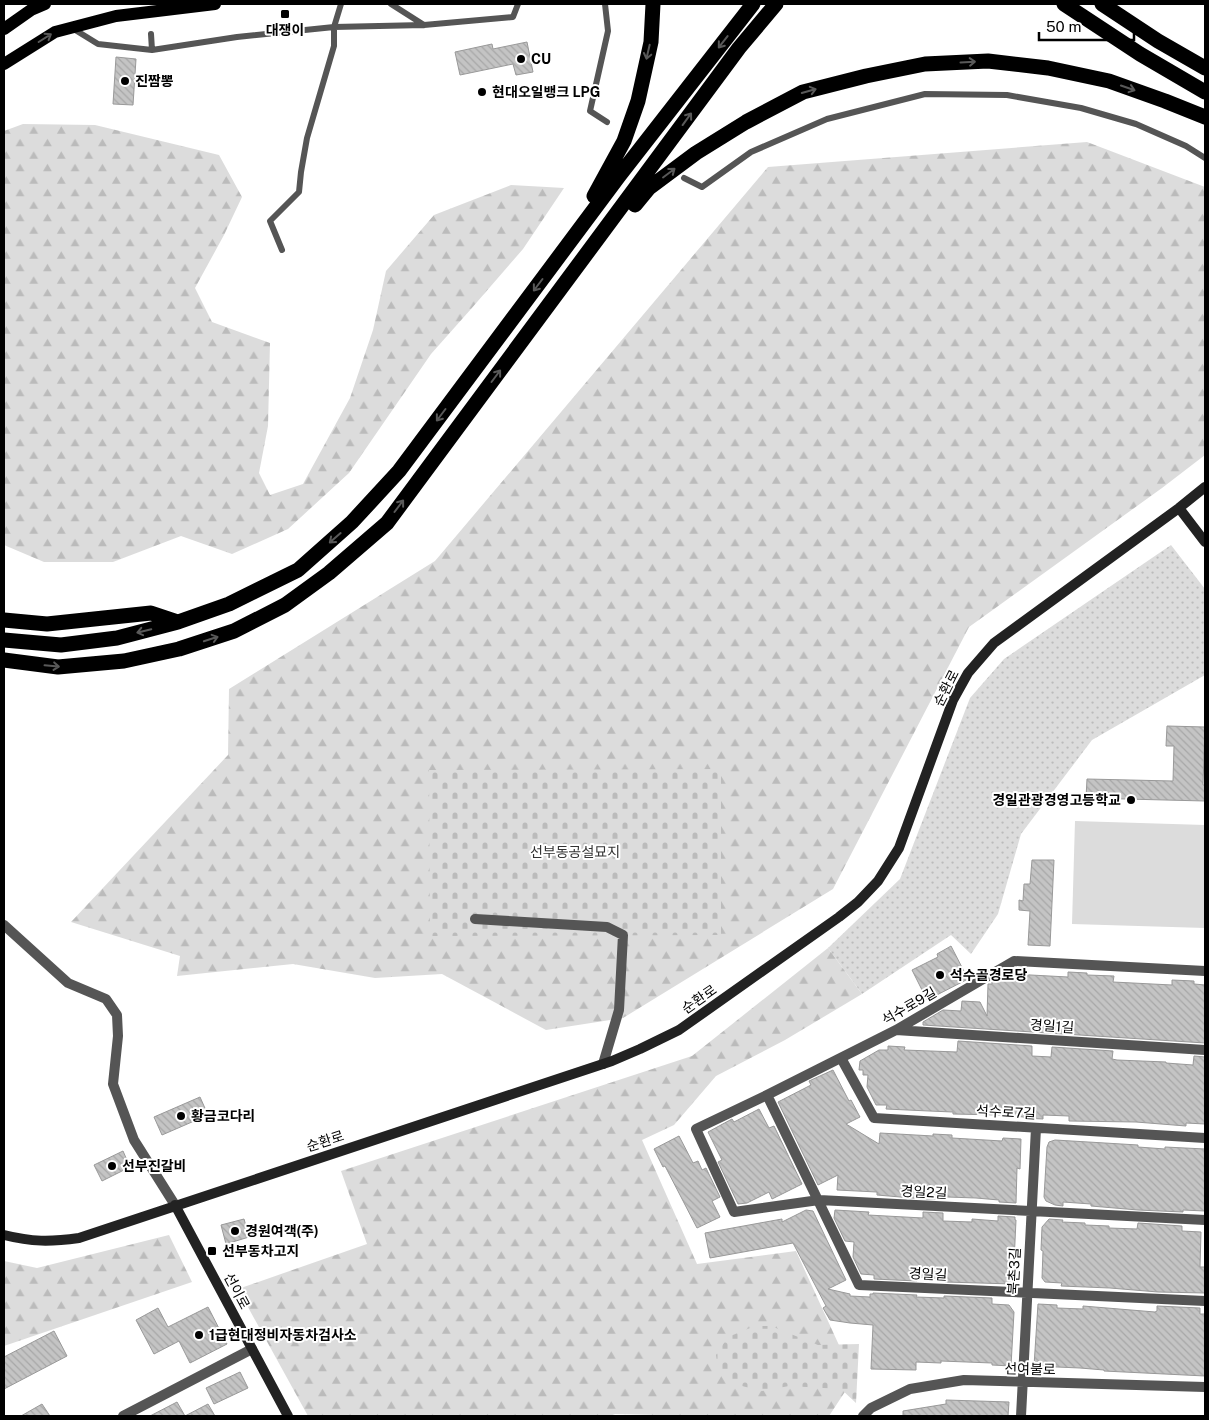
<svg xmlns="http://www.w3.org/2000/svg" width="1209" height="1420" font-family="'Public Sans','Noto Sans KR',sans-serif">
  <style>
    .grass { fill: url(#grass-dots) }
    .forest { fill: url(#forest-firs) }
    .cemetery { fill: url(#cemetery-stones) }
    .pitch { fill: #dcdcdc }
    .building { fill: url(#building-back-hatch); stroke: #999 }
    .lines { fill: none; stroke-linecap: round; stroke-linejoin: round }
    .lane { stroke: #555; stroke-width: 6 }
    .street { stroke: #555; stroke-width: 10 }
    .secondary { stroke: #222; stroke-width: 10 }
    .primary { stroke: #000; stroke-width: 12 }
    .highway { stroke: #000; stroke-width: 15 }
    .oneway { stroke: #595959 }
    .poi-dot { fill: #000; stroke: #fff; stroke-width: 2 }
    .labels { text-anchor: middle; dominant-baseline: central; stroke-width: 4; stroke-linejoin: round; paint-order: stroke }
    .poi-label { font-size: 14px; font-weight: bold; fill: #000; stroke: #fff; text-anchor: start }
    .street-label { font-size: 14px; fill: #000; stroke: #fff }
    .park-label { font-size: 14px; fill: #333; stroke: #fff }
  </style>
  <defs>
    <pattern id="grass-dots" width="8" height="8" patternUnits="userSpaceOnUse" patternTransform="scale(1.25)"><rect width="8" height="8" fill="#dcdcdc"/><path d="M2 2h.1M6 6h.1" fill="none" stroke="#bbb" stroke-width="1.8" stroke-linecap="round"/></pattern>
    <pattern id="forest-firs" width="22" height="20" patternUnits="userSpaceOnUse" patternTransform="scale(1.25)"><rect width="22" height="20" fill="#dcdcdc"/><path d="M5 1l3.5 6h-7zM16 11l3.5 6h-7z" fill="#bbb"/></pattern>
    <pattern id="cemetery-stones" width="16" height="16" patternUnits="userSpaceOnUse" patternTransform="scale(1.25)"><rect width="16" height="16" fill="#dcdcdc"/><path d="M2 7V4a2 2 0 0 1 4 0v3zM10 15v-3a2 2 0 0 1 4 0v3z" fill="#bbb"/></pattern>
    <pattern id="building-back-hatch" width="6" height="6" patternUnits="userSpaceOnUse" patternTransform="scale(1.25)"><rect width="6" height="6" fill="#c4c4c4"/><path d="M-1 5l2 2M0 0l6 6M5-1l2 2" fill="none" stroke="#a7a7a7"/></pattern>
  </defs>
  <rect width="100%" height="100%" fill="#fff"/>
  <path class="grass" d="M1171,545L1205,589V675L1092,740L1021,834L998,914L971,954L951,935L862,994L828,948L900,879L970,698L1004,659Z"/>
  <path class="forest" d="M23,124L95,125L219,155L242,197L224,235L195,288L212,322L270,343L268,426L259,473L270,495L303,484L350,398L373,330L386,271L434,215L511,185L564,188L523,249L471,309L431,354L349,473L288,529L232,554L181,536L113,562H44L4,545V131Z
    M1087,142L1205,187V455L1162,488L969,627L833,889L623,1018L546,1030L442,974L375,978L293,964L177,976L180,956L71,922L228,755L229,689L435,561L768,167Z
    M828,948L862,994L785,1040L716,1076L674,1125L642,1140L697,1264L796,1251L854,1378L829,1416H696L615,1414L610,1416H308L238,1289L367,1244L341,1171L692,1056Z
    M169,1235L192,1282L4,1346V1261L37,1268Z"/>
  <path class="cemetery" d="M721,769V935L430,936L429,770Z
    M755,1326H771L818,1345L859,1344L856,1403L841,1389L789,1386L762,1391L738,1385L718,1369L716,1355L728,1337Z"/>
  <path class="pitch" d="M1075,821L1205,825V928L1072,924Z"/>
  <path class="building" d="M527,42L533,72L516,75L513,64L460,75L455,52L492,44L493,49Z
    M116,57L136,59L133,105L113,104Z
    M1167,726L1205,727L1203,785H1205V801L1086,798L1087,779L1173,781L1174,746H1166Z
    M1032,860H1054L1050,946L1028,945L1030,911L1019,910V900L1023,901L1024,884H1030Z
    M951,946L968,979L927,1000L912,970L938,957L937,954Z
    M1011,971H1012V974L1068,977V972L1087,973V975L1114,976L1113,982L1172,985V980L1194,981V984L1205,985V1043L923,1025V1022L943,1010L961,1011L962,1001L980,1002L987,1016L988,984H992V982Z
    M958,1041L1032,1046V1056L1051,1057L1052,1047L1113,1051L1112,1059L1117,1060L1166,1062V1063L1193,1065L1194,1056L1205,1057V1124L1186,1123V1126L1136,1122L1069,1121V1116L1043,1115V1119L1024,1118V1117L1000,1115L953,1114V1112L929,1111L886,1109L887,1105H876L867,1087L868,1075H863V1070H859L860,1061L879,1050H888V1046L905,1047L904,1050L957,1052Z
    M833,1070L849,1101L851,1100L860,1117L846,1124L879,1144L880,1133L933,1136V1134L952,1135V1138L1002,1141L1003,1138L1021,1139L1020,1169L1017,1168L1016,1203L999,1202V1200L976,1198L947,1197L946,1199H924L877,1195V1192L837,1190L838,1175L818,1185L778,1102L811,1085L809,1081Z
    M200,1097L208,1115L162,1135L154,1117Z
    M759,1109L769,1128L774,1126L802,1184L772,1199L769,1192L747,1203L738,1204L718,1162L722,1160L708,1132L732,1119L734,1122Z
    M679,1136L693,1163L698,1161L702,1170L706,1168L720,1197L712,1201L720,1217L697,1228L665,1166L663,1167L654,1149Z
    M1055,1140L1138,1145V1147L1165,1149V1147L1205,1149V1211L1183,1210V1212L1138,1210L1091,1206V1204L1063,1202V1206L1055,1205L1046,1201L1044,1197L1047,1147L1049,1142Z
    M123,1151L130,1167L102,1181L94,1165Z
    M806,1210L813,1211L846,1280L828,1289L850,1294V1296L870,1297V1294H873V1293L917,1295L916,1297L944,1298V1296L992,1298V1304L1009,1305L1014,1312L1011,1366L992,1365V1363L941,1361V1363L916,1362V1370L871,1369L873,1325L850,1323L830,1320L823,1308L826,1306L793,1243L710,1258L705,1233L782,1219V1222Z
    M835,1210L869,1212L868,1215L923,1218V1212L943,1213V1221L972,1222V1219L998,1221V1216L1015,1217V1220H1016L1013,1284L945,1282V1279L917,1277V1281L874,1279V1275L861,1274L853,1257L854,1242L845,1241L834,1218Z
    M244,1219L249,1237L226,1244L221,1225Z
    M1049,1219L1063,1220L1062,1222L1085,1223V1225L1109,1226V1228L1137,1229L1138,1223L1182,1226V1231L1201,1232L1200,1267H1205V1293L1158,1292L1110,1288L1061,1286L1062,1283L1045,1282L1042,1278L1043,1251L1041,1250L1042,1227Z
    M1038,1304L1057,1305V1308L1083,1309V1306L1155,1312L1157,1311V1306L1200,1308V1314H1205V1376L1104,1371V1370L1080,1368L1034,1366Z
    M208,1307L227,1344L190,1363L179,1341L154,1354L136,1320L158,1308L168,1327Z
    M54,1331L67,1356L4,1389V1357Z
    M240,1372L248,1388L214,1404L206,1388Z
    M946,1400L1009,1402L1008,1416H903V1411L946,1404Z
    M177,1402L185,1416L208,1404L215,1416H150Z
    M42,1404L50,1416H21Z"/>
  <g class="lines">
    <path class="lane" d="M391,4L424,25
      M605,4L608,31L590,111L607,122
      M72,28L98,44L152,50L237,37L334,27L424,25L513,17L518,4
      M151,34L152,50
      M684,178L702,187L751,152L827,119L925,94L1007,95L1081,108L1136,124L1186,146L1205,158
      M282,250L270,221L299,192L301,172L307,138L334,46V27L341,4"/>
    <path class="street" d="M475,919L607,927L623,935L619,1010L603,1064
      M4,925L68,983L106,999L117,1015L118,1036L113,1084L134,1140L175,1205
      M1205,971L1014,961L896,1030L767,1095L696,1129L734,1212L819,1200L1205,1220
      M896,1030L1205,1050
      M841,1058L874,1118L1205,1138
      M767,1095L859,1285L1205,1301
      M123,1416L252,1349
      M863,1416L871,1408L910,1389L964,1380L1205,1387
      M1021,1416L1036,1128"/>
    <path class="secondary" d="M1179,508L1205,542
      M175,1205L288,1416
      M4,1235C32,1242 50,1242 79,1238L612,1061L640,1049L679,1030L839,917L858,902L878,881L899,848L945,722L953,700L968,673L994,643L1179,508L1205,487"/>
    <path class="primary" d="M4,29L31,10L45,4
      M4,64L55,32L116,16L215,4"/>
    <path class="highway" d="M1064,4L1140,54L1205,92
      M1102,4L1158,41L1205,68
      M594,196L624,141L638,101L651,42L653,4
      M635,205L649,188L696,153L746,122L803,92L866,76L925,64L988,61L1048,68L1109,81L1165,101L1205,117
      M4,620L47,624L151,613L178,622
      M4,640L61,645L117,638L178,622L229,604L298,570L352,522L399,471L619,176L753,4
      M4,660L58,667L124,661L179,649L234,631L285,605L329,573L387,523L739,48L776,4"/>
  </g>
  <defs><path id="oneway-shaft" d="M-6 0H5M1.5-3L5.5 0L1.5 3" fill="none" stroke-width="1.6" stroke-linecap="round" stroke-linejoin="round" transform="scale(1.25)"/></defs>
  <g class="oneway">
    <use href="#oneway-shaft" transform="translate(45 38) rotate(-32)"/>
    <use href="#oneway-shaft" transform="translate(723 42) rotate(128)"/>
    <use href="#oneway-shaft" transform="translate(648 52) rotate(103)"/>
    <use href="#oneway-shaft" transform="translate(968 62) rotate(-3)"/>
    <use href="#oneway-shaft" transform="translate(1128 88) rotate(19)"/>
    <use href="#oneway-shaft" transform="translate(809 91) rotate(-16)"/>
    <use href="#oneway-shaft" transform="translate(687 119) rotate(-54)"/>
    <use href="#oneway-shaft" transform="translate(669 173) rotate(-37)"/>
    <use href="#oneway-shaft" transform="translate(538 285) rotate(127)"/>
    <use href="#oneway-shaft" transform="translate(496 376) rotate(-53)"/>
    <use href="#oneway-shaft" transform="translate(441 415) rotate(127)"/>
    <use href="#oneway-shaft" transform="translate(399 506) rotate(-53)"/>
    <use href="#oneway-shaft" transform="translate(335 538) rotate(139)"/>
    <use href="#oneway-shaft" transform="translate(144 631) rotate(166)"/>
    <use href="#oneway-shaft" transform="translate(211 639) rotate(-18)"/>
    <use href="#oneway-shaft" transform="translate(52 666) rotate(5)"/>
  </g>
  <g class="poi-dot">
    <rect x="280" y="9" width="10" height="10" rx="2.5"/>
    <circle cx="521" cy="59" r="5"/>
    <circle cx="125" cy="81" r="5"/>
    <circle cx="482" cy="92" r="5"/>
    <circle cx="1131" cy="800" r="5"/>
    <circle cx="940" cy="975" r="5"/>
    <circle cx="181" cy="1116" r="5"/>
    <circle cx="112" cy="1166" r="5"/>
    <circle cx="235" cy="1231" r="5"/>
    <rect x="207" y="1246" width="10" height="10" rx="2.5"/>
    <circle cx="199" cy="1335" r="5"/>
  </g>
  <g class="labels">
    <g class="poi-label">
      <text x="285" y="30" text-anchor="middle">대쟁이</text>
      <text x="531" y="59">CU</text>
      <text x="135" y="81">진짬뽕</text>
      <text x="492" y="92">현대오일뱅크 LPG</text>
      <text x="1121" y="800" text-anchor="end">경일관광경영고등학교</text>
      <text x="950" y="975">석수골경로당</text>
      <text x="191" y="1116">황금코다리</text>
      <text x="122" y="1166">선부진갈비</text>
      <text x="245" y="1231">경원여객(주)</text>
      <text x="222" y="1251">선부동차고지</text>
      <text x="209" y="1335">1급현대정비자동차검사소</text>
    </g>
    <g class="street-label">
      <text transform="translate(946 688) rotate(-63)">순환로</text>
      <text transform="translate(699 999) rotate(-35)">순환로</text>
      <text transform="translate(909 1006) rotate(-30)">석수로9길</text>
      <text transform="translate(1052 1026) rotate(4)">경일1길</text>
      <text transform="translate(1006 1112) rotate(3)">석수로7길</text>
      <text transform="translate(325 1141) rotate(-18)">순환로</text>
      <text transform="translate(924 1192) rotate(3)">경일2길</text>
      <text transform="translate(1014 1271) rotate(-87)">북촌3길</text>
      <text transform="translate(928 1274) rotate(3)">경일길</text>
      <text transform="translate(237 1291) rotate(62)">선이로</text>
      <text transform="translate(1030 1369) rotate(1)">선여불로</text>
    </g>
    <g class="park-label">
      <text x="575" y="852">선부동공설묘지</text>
    </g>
  </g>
  <rect width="1209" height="1420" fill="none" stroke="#000000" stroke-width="10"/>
  <path d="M1039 32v8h95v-8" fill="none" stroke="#000000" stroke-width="2.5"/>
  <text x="1046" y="32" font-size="15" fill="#000000" stroke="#ffffff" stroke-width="4" paint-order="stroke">50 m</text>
</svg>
